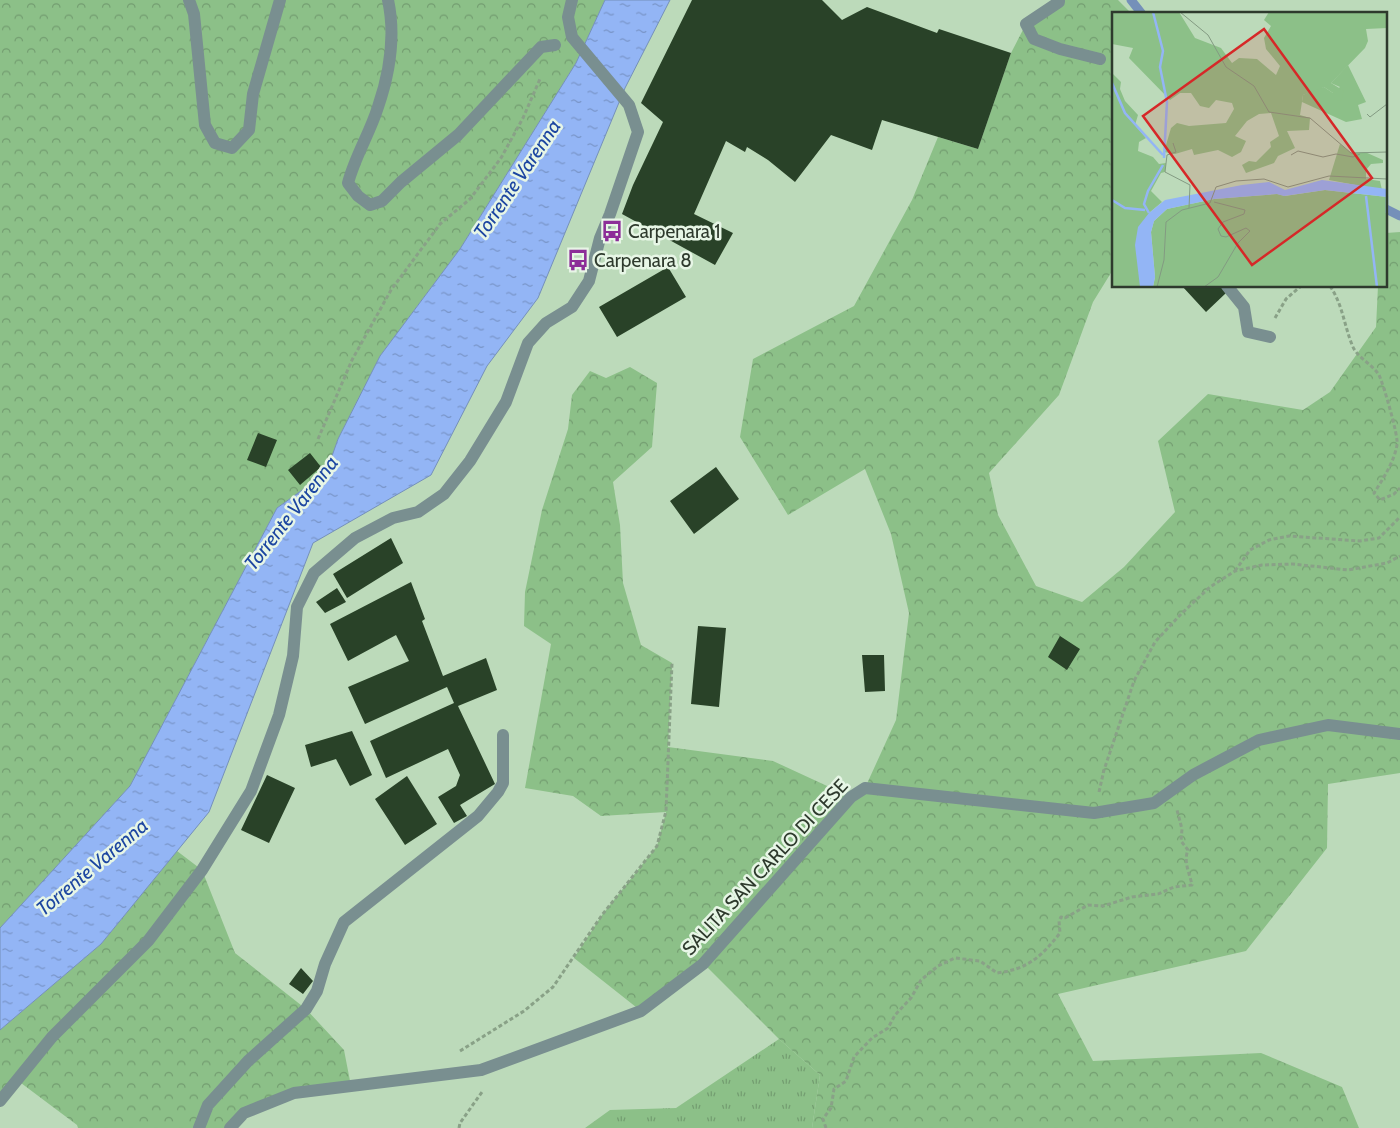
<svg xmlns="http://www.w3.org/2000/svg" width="1400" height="1128" font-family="Cabin,sans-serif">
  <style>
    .grass { fill: url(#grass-tufts) }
    .forest { fill: url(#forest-crowns) }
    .water { fill: url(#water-ripples); stroke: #7590b9 }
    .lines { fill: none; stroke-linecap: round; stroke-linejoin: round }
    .stream { stroke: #7590b9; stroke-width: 9 }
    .building { fill: #294228 }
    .path { stroke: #89a187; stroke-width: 3; stroke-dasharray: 4 2.5; stroke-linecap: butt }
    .minor { stroke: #798f90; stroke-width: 12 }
    .labels { text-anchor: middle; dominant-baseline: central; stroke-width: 5; stroke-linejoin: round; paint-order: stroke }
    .poi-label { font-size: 19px; fill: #2e3a2d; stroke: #e7f6e6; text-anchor: start }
    .street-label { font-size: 19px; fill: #2e3a2d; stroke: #e7f6e6 }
    .water-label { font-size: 20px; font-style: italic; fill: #1c46a1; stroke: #e7f6e6 }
    .inset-river { fill: none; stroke: #93b5f5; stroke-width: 2.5 }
    .inset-road { fill: none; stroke: #839a82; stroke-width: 1 }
    .view { fill: #d62828; fill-opacity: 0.15; stroke: #d62828; stroke-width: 2.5 }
    .inset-edge { fill: none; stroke: #2e3a2d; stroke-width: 2.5 }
  </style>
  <defs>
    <pattern id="grass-tufts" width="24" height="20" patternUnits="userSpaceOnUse" patternTransform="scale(1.25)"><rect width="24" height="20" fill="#8cc088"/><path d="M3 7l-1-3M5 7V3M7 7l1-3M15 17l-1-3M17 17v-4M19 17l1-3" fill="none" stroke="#739d70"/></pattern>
    <pattern id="forest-crowns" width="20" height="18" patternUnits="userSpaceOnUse" patternTransform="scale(1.25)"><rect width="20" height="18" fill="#8cc088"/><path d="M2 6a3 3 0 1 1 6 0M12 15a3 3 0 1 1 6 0" fill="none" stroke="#739d70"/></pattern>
    <pattern id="water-ripples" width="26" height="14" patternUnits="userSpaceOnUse" patternTransform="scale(1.25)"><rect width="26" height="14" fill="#93b5f5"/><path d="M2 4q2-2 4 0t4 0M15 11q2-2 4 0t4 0" fill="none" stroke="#7894c7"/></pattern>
  </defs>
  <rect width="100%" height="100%" fill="#bcdaba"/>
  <path class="grass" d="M779,1039L820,1075L812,1128H585L610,1110L676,1108Z"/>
  <path class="forest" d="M0,0H605L576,63L460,249L380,356L338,439L326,473L277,508L130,786L0,928Z
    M1059,0H1118L1132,14H1114V268L1093,302L1059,395L989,473L998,515L1036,586L1082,602L1124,567L1175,512L1158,441L1208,394L1303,410L1330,392L1376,327L1378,286H1386V233L1400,232V773L1328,784L1327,848L1246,951L1058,994L1093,1061L1261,1053L1342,1087L1359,1128H812L820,1075L779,1039L704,964L641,1011L574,958L602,915L657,846L666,812L601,816L573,796L525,788L551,644L524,626L525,592L542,510L568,429L572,395L590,371L606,378L630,367L657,383L652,447L613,482L620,525L623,583L641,645L672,663L668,747L773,761L851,797L865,788L896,720L909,613L891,534L865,469L788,515L740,437L753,359L854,306L912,200L938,137L978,149L1011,53L1026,24Z
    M177,851L202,870L235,953L306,1009L344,1050L351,1086L294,1093L244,1113L230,1128H78L77,1125L17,1080L0,1101V1030L101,944Z"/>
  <path class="water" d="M605,0H670L625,88L538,298L487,366L431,475L313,543L209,812L101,944L0,1030V928L130,786L277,508L326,473L338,439L380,356L460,249L576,63Z"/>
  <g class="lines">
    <path class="stream" d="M1131,0L1142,14
      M1386,209L1400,216"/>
  </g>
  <path class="building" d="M692,0H822L842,20L867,7L937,33L939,29L1011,53L978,149L882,120L872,150L831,135L795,182L768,160L747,147L745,152L726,141L694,214L733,233L715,265L622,214L633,185L663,122L641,103Z
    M668,267L686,297L617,337L599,307Z
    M1182,286H1220L1226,293L1206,312Z
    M258,433L277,440L266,467L247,460Z
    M310,453L321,467L300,485L288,470Z
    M716,467L739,499L694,534L670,501Z
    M391,538L403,563L347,598L333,574Z
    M411,582L425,619L422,621L443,676L486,658L497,690L458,706L495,784L460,805L467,816L454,823L438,797L456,786L460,775L448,749L386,778L370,741L454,703L447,687L365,724L348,687L409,661L396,635L348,661L330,624Z
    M337,588L346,602L325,613L316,602Z
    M698,626L726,628L719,707L691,704Z
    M1060,636L1080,649L1067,670L1048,657Z
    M862,655H884L885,691L865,692Z
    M352,731L372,775L350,786L336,759L311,767L305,745Z
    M267,775L295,788L269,843L241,830Z
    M407,776L437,824L405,845L375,799Z
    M301,968L313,981L303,994L289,984Z"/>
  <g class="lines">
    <path class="path" d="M1330,286C1343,305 1344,326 1353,347C1358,358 1372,364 1379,375C1383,383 1399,437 1397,445C1394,462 1383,479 1374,493L1380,500L1394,494L1400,488
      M1275,318L1286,299L1301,286
      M318,439L352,360L391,290L440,224L470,199L501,158L523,118L540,79
      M1235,571L1250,550L1269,540L1289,536L1360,541L1379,538L1400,517
      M1099,792L1104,770L1134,681L1155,642L1181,614L1210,587L1235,571L1262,565L1293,564L1348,570L1387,563L1400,556
      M460,1051L524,1011L553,987L602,915L657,846L666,811L672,663
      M459,1128L460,1123L482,1092
      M826,1128L823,1119L831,1108L834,1089L846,1081L854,1057L872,1038L888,1028L895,1015L911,998L921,980L938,966L955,958L980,961L997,973C1028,969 1041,957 1060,933L1059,921L1061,917L1065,918L1088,905L1103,906L1132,897L1158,894L1174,887L1192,885C1190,874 1183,862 1188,850L1181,841L1182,829L1177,810"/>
    <path class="minor" d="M189,0L194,14L205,125L215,143L232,148L249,130L253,94L280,0
      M388,0C396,37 390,72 378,107C370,133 355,156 348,183L358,196L370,205L382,201L401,182L458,135L541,47L555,45
      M1059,0V2L1026,24L1034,39L1060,49L1100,59
      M1227,286L1244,307L1248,332L1270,337
      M0,1101L52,1037L148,941L202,870L251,791L279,715L293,656L297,607L314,573L355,538L393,518L418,512L444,494L470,461L506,402L528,343L546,323L572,307L589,281L600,238L610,214L638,132L629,105L572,37L568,17L572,0
      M199,1128L208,1105L248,1061L306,1009L317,991L325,964L344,922L478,816L498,792L503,783V735
      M230,1128L244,1113L294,1093L481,1070L641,1011L703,964L851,797L865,788L1094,813L1154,803L1193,775L1259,740L1328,725L1400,734"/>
  </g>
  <defs>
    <g id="bus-bare" transform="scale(1.725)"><path d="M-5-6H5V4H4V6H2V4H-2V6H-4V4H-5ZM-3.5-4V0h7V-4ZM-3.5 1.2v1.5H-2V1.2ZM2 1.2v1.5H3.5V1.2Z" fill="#8c2e98" stroke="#e7f6e6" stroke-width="2.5" paint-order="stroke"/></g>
  </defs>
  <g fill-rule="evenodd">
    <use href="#bus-bare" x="612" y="231"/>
    <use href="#bus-bare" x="578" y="260"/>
  </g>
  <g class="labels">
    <g class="poi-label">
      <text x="628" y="231">Carpenara 1</text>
      <text x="594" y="260">Carpenara 8</text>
    </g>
    <g class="street-label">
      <text transform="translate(765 867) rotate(-47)">SALITA SAN CARLO DI CESE</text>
    </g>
    <g class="water-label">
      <text transform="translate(517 179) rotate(-56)">Torrente Varenna</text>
      <text transform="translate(291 513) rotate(-52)">Torrente Varenna</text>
      <text transform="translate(92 867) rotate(-40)">Torrente Varenna</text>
    </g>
  </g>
  <g transform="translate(1112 12)">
    <rect width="275" height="275" fill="#bcdaba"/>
    <path d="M236,53L254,90L246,93L250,107L234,110L190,90L191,83L205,76L212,75L221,81L228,75L219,71Z" fill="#8cc088"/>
    <path d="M0,0H67L83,26L109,36L120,51L127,46L145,47L164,63L168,54L154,37L152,26L159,14L152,8L157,0H275V16L254,17L256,29L253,36L219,71L232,79L229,89L223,88L221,81L212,75L191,83L188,103L198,106L197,118L175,119L183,136L166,144L162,151L134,161L130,153L137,149L144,150L159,135L158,130L167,124L159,101L147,102L135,109L123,124L134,129L129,140L120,145L106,138L82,143L80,137L63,142L52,140L59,116L65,111L77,114L114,111L122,97L120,91L104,88L97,96L88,94L79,81H68L58,88L17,46L21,36L0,32ZM0,61L9,70L8,77L13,89L26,103L23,113L34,126L27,130L26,139L41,145L47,152L54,151L53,160L49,161L39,179L50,190L37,201L28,275H0ZM228,132L239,141L253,140L271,148V151L259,152L254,158V167L268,169L270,178L217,168ZM213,178L275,185V275H41L43,265L39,220L42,209L55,197L102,187L165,182L173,184Z" fill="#8cc088"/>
    <path d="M210,168L275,177V185L213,178L172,184L165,182L102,187L55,197L42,209L39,220L43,265L41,275H28L23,233L26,215L37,201L53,188L130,173L157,170L173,178Z" fill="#93b5f5"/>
    <path class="inset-river" d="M41,0L51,39L48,55L55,90L52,146M0,71L13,101L51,143M254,184L265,275M275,184V201M0,188L13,196L33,198M37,201L32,192L36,179L51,153"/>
    <path class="inset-road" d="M68,0L96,23L114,55L142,74L157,100L198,106L239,141L275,140M255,102L258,105L275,92M61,131L64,140L55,143L53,160L78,173L77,196M179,143L186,139L211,145L224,142L241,145L248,142M45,275L52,248L54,210L70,198L98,191L104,175L124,169L152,167L176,175L217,164L275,167M92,275L106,265L126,231L138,219L134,216L114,225L109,224L106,217L111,210L132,202L133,198L102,190"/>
    <path class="view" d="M152,17L260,166L140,253L31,104Z"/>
    <rect width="275" height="275" class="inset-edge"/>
  </g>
</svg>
